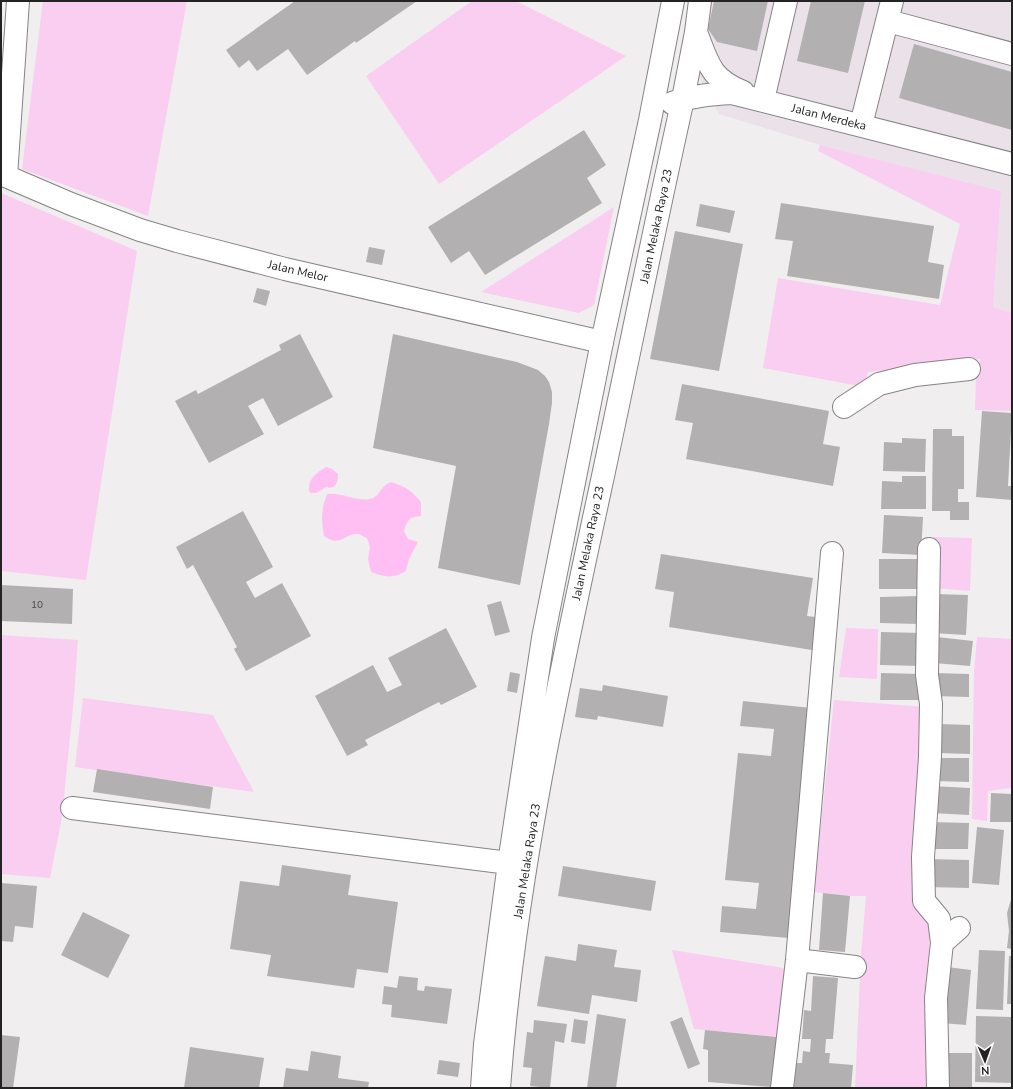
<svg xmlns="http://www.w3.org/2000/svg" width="1013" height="1089" font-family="'Nunito Sans',sans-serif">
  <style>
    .built { fill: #ebe1e9 }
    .green { fill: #f9cef0 }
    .water { fill: #ffbff2 }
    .building { fill: #b3b0b2 }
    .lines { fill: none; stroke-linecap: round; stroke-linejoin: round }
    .minor-casing { stroke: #868385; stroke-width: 24 }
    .major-casing { stroke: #868385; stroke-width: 24 }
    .minor { stroke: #fff; stroke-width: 22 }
    .major { stroke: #fff; stroke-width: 22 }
    .labels { text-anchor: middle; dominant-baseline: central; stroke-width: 3; stroke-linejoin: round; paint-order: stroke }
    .number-label { font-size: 10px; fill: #484648 }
    .street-label { font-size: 12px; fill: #242324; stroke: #fff }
  </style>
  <rect width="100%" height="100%" fill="#f1eef0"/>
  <path class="built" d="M707,1H1012V313L993,307L1001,191L820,145L719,114L699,77Z"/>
  <path class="green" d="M43,1H187L148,216L22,169Z
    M472,1H516L626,56L439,184L366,76Z
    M820,145L1001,191L993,307L1012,313V411L975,410L976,377L980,359L868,372L864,387L763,368L778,278L940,305L960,224L818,151Z
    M1,193L137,251L86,580L1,571Z
    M614,207L594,305L579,313L481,292Z
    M933,537L972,538L970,591L934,588Z
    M846,628L878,629L877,679L839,677Z
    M1,635L78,640L74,697L62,817L50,878L1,874Z
    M977,637L1012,639L1011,788L988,791L987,821L972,819L974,672Z
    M83,698L213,715L254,792L75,767Z
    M834,700L926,707L930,926L927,1012L930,1088H855L861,955L866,896H850L814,892Z
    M672,950L778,967L785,969L782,1037L694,1029Z"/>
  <path class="water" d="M326,467L332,469L338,474C338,482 336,490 326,487L316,493H311L309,491C308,479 316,473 326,467Z
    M391,482C406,487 411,490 421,502V516C408,517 408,520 404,531L408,539L418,542L409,559L406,571C392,579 385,577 371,572L368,559L370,547L367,538C364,537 360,534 357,534C343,534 341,548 324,536C321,520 321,510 327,494C342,492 357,502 370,499C380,497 379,487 391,482Z"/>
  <path class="building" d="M295,1H417L356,43L355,41L307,75L288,49L257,71L249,60L239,68L226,50Z
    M714,1H768L757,51L717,42L708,29Z
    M811,1H865L848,73L797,61Z
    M914,44L1012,72V130L899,98Z
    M584,130L606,165L587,178L602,203L485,275L469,251L451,263L428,227Z
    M781,203L934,226L928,262L944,265L939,299L787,276L793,241L775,239Z
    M700,204L735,211L730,233L696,226Z
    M675,231L743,244L719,371L650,359Z
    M369,247L385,250L382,265L366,262Z
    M257,288L270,291L266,306L253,302Z
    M300,334L333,397L278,426L263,398L248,406L264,434L209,463L175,401L196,390L198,394L281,350L279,345Z
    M393,334L517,362L538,370L545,376L549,382L552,392V403L549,424L520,585L438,568L456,466L373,448Z
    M682,384L829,411L823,444L840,447L833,486L686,459L693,423L675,420Z
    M982,411L1012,413L1008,486H1012V500L976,497Z
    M933,429H952V436H964V489H958V502H969V520H950V511H932Z
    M902,438L926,439L925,472L883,471L884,442L902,443Z
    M902,476H926V509H881L882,481L902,482Z
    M243,511L273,567L246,582L255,598L282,583L311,636L246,671L234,649L237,647L193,565L187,569L176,547Z
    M884,515L923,517L921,555L882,553Z
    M661,554L813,578L807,616L824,618L818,651L669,627L674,592L655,589Z
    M879,559H924V589H879Z
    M1,585L73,589L72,624L1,621Z
    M934,594L968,595L966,635L932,633Z
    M918,596V624L880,623V597Z
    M501,601L510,632L495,636L487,605Z
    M446,628L477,687L441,705L439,702L365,740L368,745L347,756L315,696L373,665L387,692L402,685L388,658Z
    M881,632L922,633V666L880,665Z
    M937,637L973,641L970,666L934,663Z
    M510,672L520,674L517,693L507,691Z
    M881,673L921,674L920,700H880Z
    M933,673L969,674V697L932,696Z
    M603,685L668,696L663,727L598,716L597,720L575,717L580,688L602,691Z
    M743,701L812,708L789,938L720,932L722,906L756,909L759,883L725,880L738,753L771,756L774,729L740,726Z
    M937,724L970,725V754L936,753Z
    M935,758H969V782L935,781Z
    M97,769L213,787L210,809L93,792Z
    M932,786L970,788L969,815L931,813Z
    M991,793L1012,794V822H990Z
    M929,822L969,823L968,849H929Z
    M977,827L1004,830L999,885L972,883Z
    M928,859L969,860V888L928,887Z
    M282,865L351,875L348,895L398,902L388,973L357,969L354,988L267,976L271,955L230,949L240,881L279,886Z
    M563,866L656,881L651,911L558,896Z
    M1,883L37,886L33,928L15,926L13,942L1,941Z
    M823,893L850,896L845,952L819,950Z
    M1012,896V949L1007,948L1009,931L1007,913Z
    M83,912L130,935L108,978L61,955Z
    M578,944L617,950L614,967L641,970L637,1002L592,995L589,1014L537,1006L545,956L576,961Z
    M979,950L1005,951L1003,1010L976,1009Z
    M1009,956H1012V1004H1007Z
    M947,967L971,970L966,1025L942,1023Z
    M399,976L418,978L417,990L424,991L425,986L452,989L447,1024L391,1017L392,1005L382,1004L384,986L397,988Z
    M813,976L838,978L833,1039H826L825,1053H830L829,1063L853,1065L851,1088L794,1087L796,1063H802L803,1051L810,1052L811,1039H802L804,1010L811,1011Z
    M597,1014L626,1019L616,1088H587Z
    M976,1016L1012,1017V1083L975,1082Z
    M682,1017L700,1064L688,1069L670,1022Z
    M574,1019L588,1021L585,1044L571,1042Z
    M534,1020L567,1024L564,1043L555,1041L550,1088L530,1086L532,1068L523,1067L527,1032L533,1033Z
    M705,1030L777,1037L772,1087L708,1082V1050L703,1049Z
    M1,1035L20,1037L13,1088H1Z
    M190,1047L264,1058L259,1088H184Z
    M311,1051L341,1056L338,1078L369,1082L368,1088H283L286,1068L308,1071Z
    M945,1053H972V1088H945Z
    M439,1060L460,1063L458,1077L437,1074Z"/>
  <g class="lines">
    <g class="minor-casing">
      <path id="minor" d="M888,21L1012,54
        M763,100L786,1
        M861,125L892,1
        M1,174L71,204L140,230L177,241L285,269L602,342
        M6,176L18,1
        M844,407L879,384L915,375L969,369
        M929,549L927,675L931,704L930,757L923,857L924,901L939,919L942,943
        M72,808L509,863
        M797,960L855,967
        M782,1088L797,960L832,553
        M938,1088L936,998L942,943L959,928"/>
    </g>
    <g class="major-casing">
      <path id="major" d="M696,32C708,63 710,79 743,92
        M672,103C691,96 710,94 732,93L1012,164
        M482,1088L485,1044L509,863L543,638L602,342L650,120L673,1
        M499,1088C514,886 557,688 600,490C628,360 654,229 683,99L696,32L700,1"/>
    </g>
    <use href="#minor" class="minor"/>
    <use href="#major" class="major"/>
  </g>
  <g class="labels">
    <g class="number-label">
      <text x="37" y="605">10</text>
    </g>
    <g class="street-label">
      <text transform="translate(829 117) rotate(14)">Jalan Merdeka</text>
      <text transform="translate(656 226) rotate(-78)">Jalan Melaka Raya 23</text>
      <text transform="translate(298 271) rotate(13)">Jalan Melor</text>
      <text transform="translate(588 543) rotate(-78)">Jalan Melaka Raya 23</text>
      <text transform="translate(527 861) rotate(-81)">Jalan Melaka Raya 23</text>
    </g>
  </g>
  <rect width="1013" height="1089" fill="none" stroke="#242324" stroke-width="4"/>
  <g transform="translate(985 1061) rotate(178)" stroke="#ffffff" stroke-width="3" paint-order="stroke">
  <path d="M0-3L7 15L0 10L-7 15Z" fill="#242324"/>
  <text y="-6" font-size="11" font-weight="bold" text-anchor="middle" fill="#242324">N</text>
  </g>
</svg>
